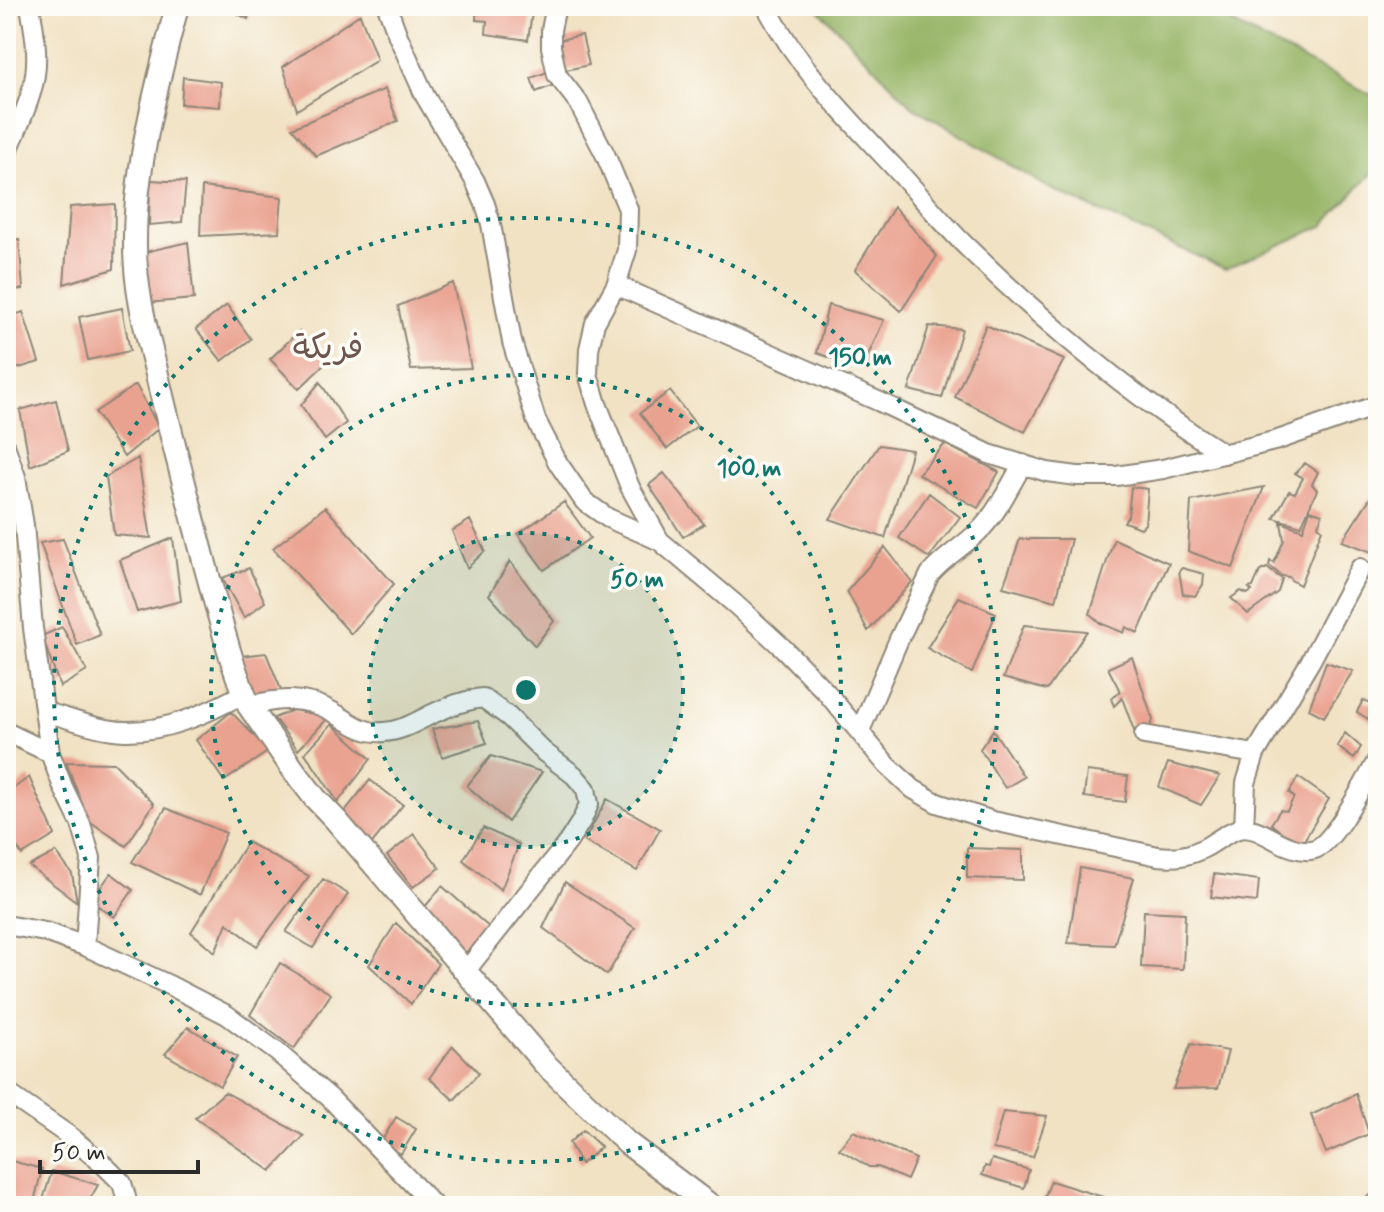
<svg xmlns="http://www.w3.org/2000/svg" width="1384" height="1212" font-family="Mynerve,'Playpen Sans Arabic',sans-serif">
<rect width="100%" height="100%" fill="#fdfcf7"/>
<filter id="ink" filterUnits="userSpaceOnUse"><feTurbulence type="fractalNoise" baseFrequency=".0125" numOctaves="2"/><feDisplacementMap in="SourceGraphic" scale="16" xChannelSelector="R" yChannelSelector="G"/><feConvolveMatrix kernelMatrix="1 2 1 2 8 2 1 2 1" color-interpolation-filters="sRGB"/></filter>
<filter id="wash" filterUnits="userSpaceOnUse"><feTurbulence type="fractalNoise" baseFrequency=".006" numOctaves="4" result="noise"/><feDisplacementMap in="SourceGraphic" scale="32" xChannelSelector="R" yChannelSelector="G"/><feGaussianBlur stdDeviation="1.8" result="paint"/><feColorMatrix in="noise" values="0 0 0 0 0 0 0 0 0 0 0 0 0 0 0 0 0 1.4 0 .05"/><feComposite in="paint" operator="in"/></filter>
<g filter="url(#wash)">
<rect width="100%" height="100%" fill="#f1e2c4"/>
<path fill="#98b567" stroke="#627049" stroke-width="2" d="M815,6H1199L1378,98V166L1323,226L1225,269L1049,188L912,106Z"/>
<g id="blocks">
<path fill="#eaa290" d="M222,6H251L248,19Z
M477,6H533L528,40L486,34L487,21L476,20Z
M360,14L377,60L297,110L283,67Z
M582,35L589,65L566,70L559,40Z
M547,72L552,86L536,92L531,78Z
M183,77L221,82L220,107L181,104Z
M385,89L398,121L316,156L292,128Z
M150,180L186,182L182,222L149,225Z
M202,187L282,197L279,232L200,236Z
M115,204L114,269L64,284L70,207Z
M894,207L937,256L901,311L855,270Z
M6,239H19L23,289L6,290Z
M188,242L194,299L146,303L145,252Z
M453,283L471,368L411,370L398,306Z
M227,305L251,339L222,361L196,329Z
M828,305L884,320L862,369L817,353Z
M122,308L130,351L88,360L79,317Z
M23,312L39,362L6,372V318Z
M986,325L1064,360L1025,432L955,397Z
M929,326L962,329L942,398L909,390Z
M299,331L328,361L299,389L270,359Z
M320,382L346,423L325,440L301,405Z
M136,385L159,428L124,457L95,412Z
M670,391L697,426L667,449L640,413Z
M56,400L68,451L30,466L20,410Z
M945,444L999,472L978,508L918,474Z
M879,445L912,450L885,538L830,519Z
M138,458L151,538L114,535L106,477Z
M1305,463L1318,472L1312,484L1317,490L1301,526L1274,518L1289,491L1295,493L1303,478L1295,473Z
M664,473L704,524L683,537L649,485Z
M1378,486V554L1342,541Z
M1131,487L1148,489L1145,524L1141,528L1124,522L1128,516Z
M1264,487L1233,568L1188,551L1191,501Z
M929,493L960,517L929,558L899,538Z
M564,502L590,538L544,570L518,534Z
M325,507L394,584L351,634L273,548Z
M1310,510L1322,514L1318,526L1322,529L1300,585L1291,580L1289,577L1282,576L1269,566L1270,561L1274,563L1284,540L1281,522L1303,530Z
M470,520L485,551L467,568L452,531Z
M173,538L181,601L137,612L120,560Z
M63,539L100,635L77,645L40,543Z
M1020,539H1071L1056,601L1003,587Z
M1114,539L1169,563L1138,633L1126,627L1124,633L1100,623L1090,614Z
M885,547L912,582L868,631L847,591Z
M510,561L554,621L535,646L489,595Z
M249,568L265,602L244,618L222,578Z
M1182,568L1204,574L1203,585L1195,596L1183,594L1179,571Z
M1267,568L1282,579L1278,592L1248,614L1231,598L1241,591L1247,594L1252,591L1249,588L1253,587L1260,571Z
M959,597L996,613L972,673L927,648Z
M6,608H8L14,644L6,645Z
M1024,625L1087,631L1047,690L1003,678Z
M62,627L87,671L60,687L42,636Z
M266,653L282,692L252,698L241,656Z
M1132,657L1153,720L1149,731L1144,726L1135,733L1122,698L1114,706L1111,699L1120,691L1108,668Z
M1326,662L1353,671L1324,717L1309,709Z
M1363,700L1378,706L1376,724L1357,712Z
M293,710L329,717L298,750L274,718Z
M231,712L269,751L224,781L196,740Z
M478,721L487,743L442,757L432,729Z
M332,724L371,759L338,802L305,753Z
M993,730L1024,777L1005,788L980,749Z
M1345,733L1361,747L1354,759L1337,746Z
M491,756L542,772L508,822L467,786Z
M66,762L114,763L154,804L126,846L88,820Z
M1168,763L1220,776L1201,805L1159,787Z
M1087,771L1128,776L1125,802L1084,797Z
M29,777L55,835L22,855L6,829V794Z
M1298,777L1329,799L1300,847L1271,824L1280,810L1287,811L1294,797L1289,793Z
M370,780L403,805L369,847L341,816Z
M607,799L660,829L637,871L584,841Z
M166,808L226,833L200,895L132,862Z
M483,828L519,844L501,890L463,860Z
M414,834L440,868L413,887L387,856Z
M247,842L309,876L257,946L227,923L215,952L191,932Z
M967,848L1023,850V880L967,878Z
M56,852L72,874L77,902L29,866Z
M1080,868L1134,878L1114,945L1068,943Z
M111,873L133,890L114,917L91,901Z
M1214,874L1259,880L1257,902L1211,897Z
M323,879L348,894L313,948L286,932Z
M565,882L635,928L607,975L543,928Z
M442,886L491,929L462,956L424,908Z
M1144,911L1185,913L1183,969L1141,967Z
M396,923L438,964L411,1004L369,965Z
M280,963L331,994L294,1049L250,1015Z
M188,1027L237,1057L220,1086L165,1054Z
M1191,1044L1228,1051L1218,1088L1173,1089Z
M453,1046L479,1073L454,1100L429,1078Z
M225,1092L304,1136L271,1171L195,1118Z
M1356,1094L1369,1134L1326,1153L1311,1115Z
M1003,1112L1047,1116L1033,1157L993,1149Z
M396,1117L416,1129L401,1154L381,1142Z
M583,1130L601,1147L581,1164L569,1143Z
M853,1131L916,1159L907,1180L878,1167H869L839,1149Z
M992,1159L1029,1170L1024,1188L982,1175L985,1166L989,1167Z
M8,1160L42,1169L33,1206H17L6,1202V1164Z
M52,1171L98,1185L86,1206H41Z
M1051,1181L1106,1198L1104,1206H1041Z"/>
</g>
</g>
<g filter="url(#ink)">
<use href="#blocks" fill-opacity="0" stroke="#8e8678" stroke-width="2"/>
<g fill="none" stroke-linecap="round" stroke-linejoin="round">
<defs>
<path id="minor" d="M387,6L398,36L425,96L475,181L485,204L491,224L512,342L536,420L558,463L584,501L608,518L660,541
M556,6L551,30V47L557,75L578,102L605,154L628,209L627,250L616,285L595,323L589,349L588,374L597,404L630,487L660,541L735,604L783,648L826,692L887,765L913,789L937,803L993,821L1158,856C1176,858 1190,856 1206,847C1217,841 1226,833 1238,829C1252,825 1267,836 1279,842C1289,847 1303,853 1315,849C1335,842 1366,779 1378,759
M766,6C798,68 847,117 894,167C919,194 942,223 968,248C1046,324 1131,396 1224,454
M6,156C14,135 27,110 32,89C40,62 35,34 30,6
M616,285L880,402L989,454L1047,472L1077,476H1116L1163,469L1278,440L1378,405
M6,448L16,477L24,525L33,628L50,753L63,787L81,824L91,858L85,946
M249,706C278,698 306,696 333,712C350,722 363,734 384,732C401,731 414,723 430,715C447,707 464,700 483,698L509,717L544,752L574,775L586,789L589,804L582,820L568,842L465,972
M46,712C71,719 98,730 125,731C167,732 207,713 243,694
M860,731L899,639L930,574C945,556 966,545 982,528C999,510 1010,485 1023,464
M6,732L50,753
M1144,735L1255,754
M1244,828L1246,783L1255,754L1310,662L1360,568
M6,925L45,932L85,946L171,986L227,1015L277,1052L330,1098L434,1206
M6,1092L71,1137L104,1165L122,1183L126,1197L127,1206"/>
<path id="tertiary" d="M177,6C158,82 134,167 135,246C135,286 145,327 155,366C163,401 172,437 181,472C193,517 204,563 217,608C226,641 235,674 249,706L295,772L315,798L336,820L544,1063L627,1143L711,1206
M1375,1206L1378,1205"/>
</defs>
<use href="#minor" stroke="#8e8678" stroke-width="22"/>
<use href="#tertiary" stroke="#8e8678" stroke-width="26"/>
<use href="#minor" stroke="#fff" stroke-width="18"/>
<use href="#tertiary" stroke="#fff" stroke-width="22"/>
</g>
</g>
<circle cx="526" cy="690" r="157" fill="#0f766e" fill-opacity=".12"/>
<g fill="none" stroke="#0f766e" stroke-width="4" stroke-dasharray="4 8">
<circle cx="526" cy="690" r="157"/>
<circle cx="526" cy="690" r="315"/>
<circle cx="526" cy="690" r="472"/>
</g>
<g text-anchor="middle" stroke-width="7" stroke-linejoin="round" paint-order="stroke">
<g font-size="34" fill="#6e554e" stroke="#fdfcf7">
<text x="328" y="358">فريكة</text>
</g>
</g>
<circle cx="526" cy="690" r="12" fill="#0f766e" stroke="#fdfcf7" stroke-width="4"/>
<g font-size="24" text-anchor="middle" font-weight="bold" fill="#0f766e" stroke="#fdfcf7" stroke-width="7" stroke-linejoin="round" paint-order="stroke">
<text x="860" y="365">150 m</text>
<text x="749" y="476">100 m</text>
<text x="637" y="587">50 m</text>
</g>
<rect width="1384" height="1212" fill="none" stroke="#fdfcf7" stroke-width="32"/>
<path d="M40 1160v12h158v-12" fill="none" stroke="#2b2b2b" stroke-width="4"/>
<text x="52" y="1160" font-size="24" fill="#2b2b2b" stroke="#fdfcf7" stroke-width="6" paint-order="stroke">50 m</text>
</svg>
